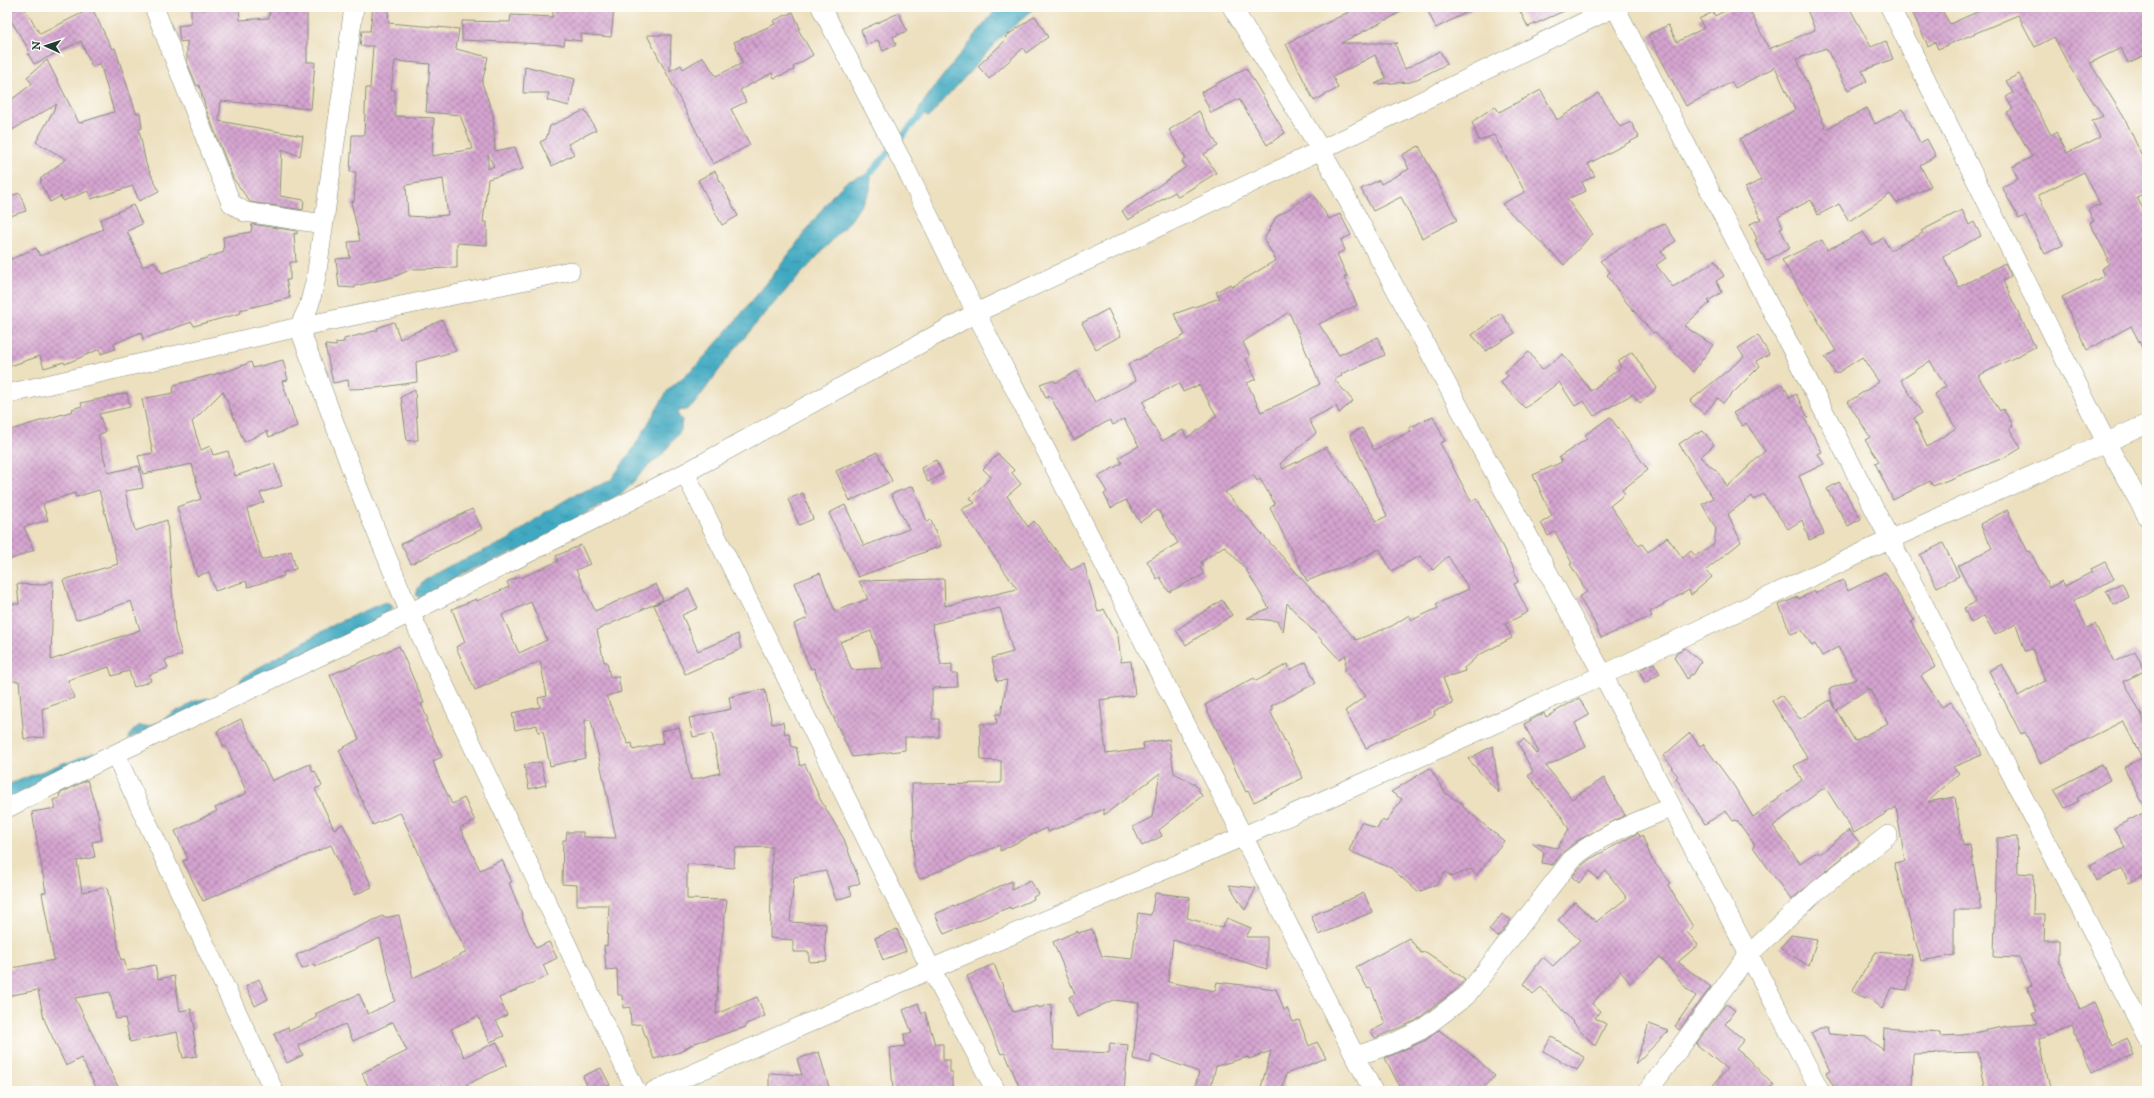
<svg xmlns="http://www.w3.org/2000/svg" width="2154" height="1098" font-family="'IM FELL DW Pica',serif">
<defs>
<pattern id="water-ripples" width="26" height="14" patternUnits="userSpaceOnUse"><rect width="26" height="14" fill="#41a9c1"/><path d="M2 4q2-2 4 0t4 0M15 11q2-2 4 0t4 0" fill="none" stroke="#368b9e"/></pattern>
<pattern id="building-cross-hatch" width="8" height="8" patternUnits="userSpaceOnUse"><rect width="8" height="8" fill="#d5a4d0"/><path d="M0 0l8 8M0 8l8-8" fill="none" stroke="#ac87aa"/></pattern>
</defs>
<rect width="100%" height="100%" fill="#fdfcf7"/>
<filter id="ink" filterUnits="userSpaceOnUse"><feTurbulence type="fractalNoise" baseFrequency=".025" numOctaves="2"/><feDisplacementMap in="SourceGraphic" scale="8" xChannelSelector="R" yChannelSelector="G"/><feConvolveMatrix kernelMatrix="1 2 1 2 8 2 1 2 1" color-interpolation-filters="sRGB"/></filter>
<filter id="wash" filterUnits="userSpaceOnUse"><feTurbulence type="fractalNoise" baseFrequency=".012" numOctaves="4" result="noise"/><feDisplacementMap in="SourceGraphic" scale="16" xChannelSelector="R" yChannelSelector="G"/><feGaussianBlur stdDeviation="0.9" result="paint"/><feColorMatrix in="noise" values="0 0 0 0 0 0 0 0 0 0 0 0 0 0 0 0 0 1.4 0 .05"/><feComposite in="paint" operator="in"/></filter>
<g filter="url(#wash)">
<rect width="100%" height="100%" fill="#ede0bf"/>
<path fill="url(#water-ripples)" stroke="#30737a" d="M998,7H1036L1000,38L929,117L918,113L920,107L935,86Z
M871,173L870,191L851,220L766,312L734,350L695,403L686,410L678,411V415L682,420L681,430L662,455L648,466L624,492L523,549L469,570L423,598L416,596L418,588L425,580L440,570L508,540L544,513L574,495L610,481L633,449L668,390L697,365L721,338L771,278L832,196L848,180Z
M385,602L393,607L384,617L239,687L241,679L251,672L337,623Z
M207,698L213,700L128,739L130,734L138,726H148L160,722L173,712L183,709L192,702Z
M66,762L75,768L7,802V785Z"/>
<g fill="none" stroke-linecap="round" stroke-linejoin="round">
<path stroke="#41a9c1" stroke-width="6" d="M866,178L927,108
M64,767L93,755"/>
</g>
<g id="blocks">
<path fill="url(#building-cross-hatch)" fill-rule="evenodd" d="M19,7H24L40,34L92,8L112,49L115,48L136,113H140L142,128L139,129L146,164L159,191L139,201L133,186L91,199L88,191L63,201L61,196L50,202L40,182L42,181L40,179L66,159L36,142L57,104L7,133V103L32,84L27,77L47,60L79,123L114,112L100,63L92,67L81,41L34,64L27,52L29,50L7,14Z
M211,7H239L240,20L269,18L270,7H307V62H315L311,109L221,101L219,121L303,136L300,156L282,149L280,196L304,200L303,210L250,202L233,178L206,109L199,85L197,86L187,62V41L180,42L178,26L191,24V9H212Z
M373,7H389L388,23L459,29L456,49L488,57L482,83L493,114L495,151L515,147L523,169L488,179L483,222H487V245L457,243V268L412,269L393,277L355,286V288L339,287L336,259L350,258L348,242L360,241L351,202L354,201L356,172H350L352,135H364L366,88H370L373,46H360L362,31H370ZM395,61L430,64L426,112L460,115L473,149L432,156L434,118L395,116V90H391ZM488,155L494,166L488,169ZM443,179L448,215L424,217L408,216L406,185Z
M553,7L614,8L611,37L581,34V41L565,39L564,45L462,40V21L510,22L511,15L553,17Z
M1358,7H1411L1341,43H1398L1395,44L1405,69L1440,51L1447,64L1411,82L1375,84L1386,78L1375,55L1333,77L1338,88L1314,101L1286,44Z
M1426,7H1477L1436,28Z
M1518,7H1573L1528,27Z
M1732,7H1748L1769,49L1815,30L1806,7H1849L1871,47L1886,41L1893,59L1862,71L1867,81L1848,90L1826,48L1797,59L1826,129L1867,108L1875,124L1903,109L1920,143L1927,139L1936,156L1920,165L1931,186L1897,203L1890,194L1849,221L1839,204L1818,215L1811,200L1778,217L1783,227L1780,228L1790,248L1766,261L1755,240L1757,239L1750,224L1761,219L1745,188L1761,180L1740,139L1795,110L1775,67L1735,88L1732,82L1686,106L1648,35L1668,25L1677,42L1704,28L1699,19L1713,12L1715,16Z
M1910,7H1940L1950,24L1988,7H2147V54L2128,63L2121,48L2090,63L2125,119L2147,167V192L2137,197L2147,217V357L2131,326L2087,350L2062,297L2104,276L2101,269L2109,264L2106,259L2108,258L2090,223L2094,221L2088,210L2100,204L2084,172L2038,195L2063,245L2045,254L2025,216L2019,219L2002,187L2018,179L2012,167L2032,157L2007,112L2013,109L2006,97L2013,93L2006,81L2019,74L2051,135L2056,132L2067,153L2100,137L2092,121L2103,116L2069,66L2054,37L2035,47L2018,15L1938,49L1935,42L1928,46Z
M793,12L800,28L798,29L813,55L793,67L794,70L774,78L772,73L740,90L746,102L731,109L750,145L713,164L647,35H671L670,71L681,65L683,69L703,57L716,76L743,63L734,42L775,24L773,21Z
M899,13L907,31L893,37L896,45L883,51L878,40L867,45L861,30Z
M1035,16L1048,37L1026,53L1023,48L989,79L978,66L1007,39L1005,37Z
M525,66L575,79L569,106L547,100L549,93H523Z
M1246,68L1285,133L1267,145L1239,99L1211,113L1201,92Z
M1541,90L1557,120L1599,93L1620,127L1631,122L1639,137L1588,164L1595,176L1582,182L1586,191L1567,199L1592,234L1564,265L1502,204L1525,192L1494,135L1479,141L1472,122L1495,106L1499,112Z
M585,110L596,130L568,144L574,154L552,166L540,142L546,139L550,126Z
M1199,111L1218,146L1204,154L1216,173L1178,197L1175,192L1128,220L1122,211L1186,167L1182,161L1186,158L1169,130Z
M1419,146L1457,220L1422,238L1401,197L1373,211L1361,189L1379,180L1381,184L1409,169L1402,155Z
M715,171L738,216L722,225L698,180Z
M20,193L26,211L7,217V197Z
M1313,194L1329,219L1340,214L1351,235L1341,240L1345,250L1337,254L1347,276L1344,277L1357,305L1319,324L1339,355L1378,337L1385,355L1341,374L1342,376L1334,379L1353,401L1339,413L1336,406L1309,420L1316,433L1280,464L1283,469L1326,447L1377,521L1387,516L1350,434L1362,428L1374,450L1411,431L1409,428L1433,416L1445,441L1440,443L1471,501L1477,498L1513,567L1518,582L1514,584L1528,612L1505,624L1512,638L1479,655L1464,668L1465,671L1443,678L1453,704L1434,711L1435,715L1366,748L1345,711L1366,696L1345,671L1346,655L1339,659L1287,603L1283,632L1277,621L1247,618L1269,608L1245,568L1224,546L1201,562L1203,566L1200,568L1204,574L1169,592L1160,577L1157,579L1147,561L1178,543L1158,510L1140,522L1126,500L1111,508L1104,494L1107,492L1098,477L1122,463L1119,457L1139,446L1124,419L1113,425L1110,420L1074,440L1050,396L1046,398L1040,384L1048,381H1055L1056,383L1077,371L1095,402L1136,381L1128,365L1185,335L1174,314L1220,298L1216,292L1230,284L1232,287L1276,260L1264,240L1276,217ZM1289,312L1320,384L1294,398L1261,412L1247,383L1256,379L1246,359L1250,357L1243,342ZM1179,383L1183,392L1199,385L1217,416L1187,438L1183,430L1162,441L1144,409L1146,408L1143,402ZM1254,475L1257,481L1260,479L1275,504L1270,508L1307,581L1347,565L1380,549L1391,571L1420,556L1433,570L1448,556L1469,589L1436,604L1438,608L1412,620L1409,615L1392,626L1356,640L1225,492Z
M133,205L142,224L127,231L143,267L154,261L162,273L224,252L223,237L251,232L252,224L297,231V234L294,233L296,262H290V280H286L290,298L240,310L241,313L194,326L192,322L143,339L141,332L114,344L115,349L101,354L100,349L65,364L64,362L44,368L40,356L7,367V261L36,248L40,256L68,245L103,229L100,220Z
M1962,210L1969,225L1974,222L1981,236L1943,256L1959,287L2005,263L2011,276L2003,281L2035,347L1978,376L2000,411L2003,409L2013,425L2009,428L2021,448L2008,456L1933,486L1930,481L1893,500L1875,463L1879,461L1865,440L1870,437L1848,402L1879,382L1862,357L1836,374L1825,357L1836,351L1782,260L1822,240L1827,250L1863,232L1872,245L1883,238L1890,250L1923,233L1921,231ZM1930,361L1946,386L1934,394L1956,428L1927,447L1914,418L1922,413L1901,380Z
M1665,224L1676,241L1661,251L1666,258L1656,265L1673,287L1715,261L1724,276L1716,281L1722,292L1708,301L1710,303L1684,326L1713,345L1693,372L1655,332L1653,333L1627,303L1607,275L1610,272L1600,261L1650,230Z
M1108,309L1121,336L1096,349L1082,323Z
M1501,313L1515,333L1486,351L1472,335Z
M442,320L456,351L416,362L417,382L376,388L349,389L348,380L333,383L325,345L336,346V343L344,342V339L378,330L377,328L394,322L400,339Z
M1758,335L1769,354L1756,361L1760,366L1723,403L1718,398L1704,414L1690,401L1744,357L1738,348Z
M1529,352L1542,370L1563,354L1591,391L1621,367L1618,362L1632,352L1657,388L1640,403L1633,394L1594,416L1584,401L1575,406L1559,382L1525,408L1500,382L1508,376L1505,372Z
M283,360L288,380L282,381L297,426L269,437L267,431L244,442L223,391L192,422L201,450L210,446L213,455L228,451L235,476L274,463L282,486L260,493L264,502L247,509L262,560L291,551L296,569L283,572L284,576L248,587L246,581L215,591L209,572L197,576L177,507L201,499L192,464L143,474L138,456L153,453L142,399L173,393L174,385L231,370L251,362L253,368Z
M1783,384L1790,398L1796,394L1808,418L1805,419L1822,452L1818,454L1824,464L1799,476L1824,534L1809,540L1802,520L1788,529L1763,494L1754,500L1752,496L1728,514L1741,542L1706,570L1712,577L1691,595L1689,590L1650,612L1652,616L1601,638L1594,622L1579,597L1587,592L1570,564L1572,563L1555,532L1548,536L1541,523L1552,516L1533,475L1562,462L1559,457L1587,439L1585,435L1610,417L1648,470L1622,490L1625,494L1610,506L1639,546L1642,544L1648,552L1667,537L1683,558L1691,551L1695,556L1714,544L1716,529L1702,504L1713,498L1679,444L1695,433L1697,434L1703,431L1714,445L1700,457L1720,474L1727,487L1765,451L1746,423L1742,426L1733,413Z
M415,390L418,440L407,441L401,397Z
M127,393L130,407L99,414L105,432L98,435L108,473L139,466L143,488L125,491L135,531L167,520L175,631L182,655L165,660L168,668L149,675L151,681L134,687L129,671L112,676L109,667L68,680L74,698L42,709L44,737L24,739L19,681H7V604H19L17,584L41,585L53,581L51,660L140,630L131,601L76,620L63,580L118,564L99,490L76,497L75,493L46,502L43,505L48,520L24,527L34,550L7,561V431L73,411L72,409L82,406L81,403Z
M877,452L892,481L850,501L836,471Z
M998,454L1014,470L1012,473L1021,484L1007,496L1028,527L1034,521L1071,570L1084,564L1098,612L1104,609L1118,636L1121,662L1131,661L1135,695L1100,700L1106,754L1144,749L1143,743L1169,739L1174,773L1195,784L1202,796L1159,830L1162,836L1142,846L1133,827L1152,817L1160,773L1104,815V809L1048,832L1046,828L1000,851V845L920,879L914,867L912,784L1001,783V761L981,760L980,724H997L996,714H1001L1007,680L997,681L992,658L1013,652L1000,608L932,624L941,665L952,664V673H957L958,687L932,688V719H939V737H905V750L852,757L825,699L814,668L811,669L804,654L794,624L808,618L794,583L820,573L835,611L868,599L859,581L944,579L945,606L1017,589L961,509L975,503L970,498L991,477L983,469ZM871,631L883,668L852,670L840,642Z
M936,460L943,474L928,482L921,468Z
M1839,482L1861,519L1848,526L1827,489Z
M913,486L927,522L931,520L941,546L858,577L829,513L845,505L864,546L909,529L891,494Z
M803,493L813,519L799,525L788,499Z
M472,509L482,529L411,564L401,544Z
M2007,510L2028,552L2030,551L2049,588L2062,581L2065,586L2092,572L2091,569L2105,562L2114,579L2073,601L2087,628L2095,624L2114,662L2135,651L2145,671L2124,681L2147,726V873L2129,883L2122,868L2097,881L2090,866L2125,848L2114,828L2147,811L2124,767L2142,758L2123,721L2040,763L2025,732L2021,734L1989,671L2002,664L2018,696L2045,681L2032,649L2025,651L2016,624L1995,635L1984,616L1971,623L1964,608L1976,602L1958,566L1992,548L1980,524Z
M1943,543L1959,576L1937,587L1920,555Z
M581,545L590,564L576,570L595,611L656,584L663,600L597,630L604,662H607L610,677L618,676L621,692L606,696L628,744L632,743L633,750L663,743L661,731L679,727L691,780L720,773L712,733L693,737L689,718L731,709L729,697L765,689L772,724L783,722L785,734L789,733L792,747H796L800,766L805,764L820,799L844,839L860,883L849,887L852,895L836,900L826,871L794,877L790,922L826,924L825,946L827,961L809,962V952H793V940L770,938L772,847L735,848L734,868L687,864V899L727,900L719,962L716,1014L757,997L765,1016L746,1024V1027L695,1043L680,1052L654,1059L641,1024L631,1025L630,1007L623,1008L622,995H618L617,969L606,970L604,945L607,946L609,905H577V885L562,884L563,840H566L567,832H583V837L616,838L591,720H585V758L550,766L543,731L538,732L537,725L515,730L512,713L540,707L538,698L547,696L540,661L475,690L456,647L465,642L452,609L476,599L477,601L509,587L507,582L520,576L521,578L558,561L556,556ZM531,602L547,640L519,653L502,615Z
M1885,572L1914,620L1911,622L1935,667L1921,676L1942,707L1951,702L1977,742L1982,755L1953,767L1959,773L1928,802L1955,797L1963,846L1970,845L1981,910H1954V955L1921,961L1894,863L1905,861L1896,807L1854,833L1825,787L1773,826L1800,863L1818,851L1820,854L1849,830L1860,843L1791,900L1753,847L1755,845L1738,822L1735,820L1733,821L1726,811L1705,824L1676,778L1678,776L1671,768L1673,767L1663,756L1690,733L1700,746L1703,744L1734,786L1753,817L1802,780L1794,766L1808,758L1772,701L1781,695L1800,719L1830,700L1835,709L1829,689L1856,679L1838,647L1822,656L1815,644L1812,646L1802,630L1791,634L1779,605L1798,597L1799,599L1814,591L1815,593L1843,580L1848,591ZM1869,688L1888,723L1855,741L1836,710Z
M2122,583L2129,597L2114,605L2106,591Z
M689,589L698,608L682,615L698,651L738,634L741,649L685,674L654,605Z
M1222,600L1232,615L1186,645L1176,630Z
M399,646L424,703L421,704L428,720L426,721L442,757L433,761L437,773L452,804L464,798L475,821L460,828L480,870L502,860L512,882L509,883L523,916L522,917L536,948L549,942L557,958L543,965L548,976L499,998L507,1015L496,1021L504,1036L490,1042L478,1016L451,1029L464,1057L497,1042L507,1065L466,1085L469,1091H446L443,1085L429,1091H370L362,1073L407,1051L393,1022L353,1041L345,1024L298,1045L303,1055L287,1063L274,1034L288,1027L289,1031L317,1018L315,1014L359,994L368,1014L395,1001L380,938L315,967L314,964L302,969L296,955L383,916L384,918L399,915L413,978L467,952L440,900L401,814L399,813L373,825L339,750L359,739L330,675Z
M1685,648L1701,662L1693,675L1691,674L1687,679L1674,657L1677,652Z
M1306,662L1316,683L1271,706L1273,710L1270,711L1303,778L1254,802L1248,791L1246,792L1205,705L1254,678L1256,681L1288,664L1290,670Z
M1654,663L1660,674L1645,683L1639,670Z
M1579,698L1589,715L1575,723L1586,747L1546,766L1572,799L1604,778L1625,815L1577,841L1563,852L1553,865L1542,863L1544,852L1532,843L1557,848L1569,829L1562,817L1528,776L1533,772L1518,743L1524,739L1536,754L1539,753L1524,724L1544,713L1546,717Z
M241,719L272,781L310,764L313,772L315,771L322,786L315,789L334,829L343,824L372,887L354,895L331,845L203,901L183,861L188,859L175,831L217,811L215,808L247,793L226,746L224,747L217,731Z
M1493,746L1499,793L1468,759Z
M541,762L546,785L529,789L524,765Z
M2102,764L2110,780L2077,798L2079,801L2065,808L2054,789Z
M1430,768L1445,793L1463,804L1462,806L1504,841L1476,876L1471,869L1452,877L1446,872L1437,884L1418,892L1391,868L1349,851L1361,822L1377,829L1382,820L1386,822L1402,799L1391,792Z
M87,780L99,817H98L102,840L92,842L95,857L77,861L82,892L107,887L121,960L124,959L127,971L155,965L158,979L174,976L180,1011L191,1009L195,1029L193,1030L197,1056L183,1058L177,1032L130,1042L125,1018L116,1019L110,992L75,998L120,1091H98L81,1058L66,1066L44,1019L38,990L7,996V969L54,960L42,893L46,892L32,812L56,808L53,800L60,798L59,794Z
M1638,833L1640,837L1642,835L1652,860L1671,883L1668,885L1693,927L1687,932L1698,945L1678,962L1711,987L1679,1030L1675,1026L1696,996L1687,989L1660,957L1630,983L1620,971L1592,1004L1600,1011L1595,1018L1606,1024L1595,1046L1541,987L1533,994L1523,984L1543,957L1553,966L1580,940L1558,920L1575,902L1596,922L1627,898L1606,871L1597,879L1590,871L1579,883L1572,877L1580,867L1590,859Z
M2017,837L2018,873L2034,874L2033,914H2045L2044,940H2059V962L2080,1009L2094,1003L2113,1046L2126,1038L2133,1055L2091,1072L2072,1027L2039,1039L2051,1091H1986L1978,1052L1913,1054L1912,1091H1836L1826,1073L1830,1071L1811,1033L1820,1028H1827L1829,1034L1867,1037L1883,1050L1884,1028L1940,1032V1036L1963,1035L2008,1026L2037,1024L2032,1014L2037,1012L2027,987L2032,985L2019,958L1994,957L1997,838Z
M1030,880L1039,894L1033,897L1034,899L1011,909L1010,907L944,934L935,914L1012,881V890Z
M1229,885L1256,888L1245,910Z
M1155,893L1190,897L1187,918L1222,928L1227,918L1251,928L1246,937H1267V969L1173,940L1168,982L1215,991L1217,982L1276,989L1284,1010L1287,1008L1293,1022L1299,1020L1309,1046L1317,1042L1326,1058L1286,1074L1282,1091H1260L1271,1051L1249,1059L1248,1057L1216,1066L1210,1091L1195,1087L1199,1072L1152,1055L1150,1063L1133,1059L1139,1003L1113,1000L1077,1017L1069,997L1075,994L1053,942L1077,931L1078,933L1092,929L1102,956L1132,959L1138,913L1151,915Z
M1364,893L1372,912L1319,935L1311,916Z
M1502,914L1511,920L1498,937L1489,930Z
M897,929L906,951L883,960L875,938Z
M1791,935L1817,939L1809,966L1780,948Z
M1409,938L1421,953L1426,952L1465,979L1458,988L1415,1021L1375,1038L1371,1031L1385,1024L1371,988L1368,989L1356,967Z
M1876,952L1912,955L1907,990L1891,988L1882,1009L1867,997L1865,999L1852,991Z
M994,964L1013,1012L1038,1006L1039,1008L1051,1004L1053,1050L1109,1053L1110,1043L1128,1045L1124,1091H1021L1005,1053L1001,1054L967,976Z
M259,979L268,999L255,1006L246,986Z
M918,1003L922,1014L925,1012L935,1044H943V1060H950V1073H953V1091H893L890,1048L905,1046L904,1034L912,1033L903,1010Z
M1726,1004L1735,1010L1725,1024L1744,1040L1736,1049L1746,1057L1774,1086L1761,1091H1708L1727,1069L1696,1044Z
M1649,1024L1669,1031L1635,1064Z
M1439,1030L1477,1059L1495,1076L1481,1091H1402L1385,1058L1426,1040Z
M1552,1037L1585,1058L1577,1070L1543,1051Z
M819,1052L830,1091H769V1073L802,1075L797,1059Z
M601,1068L610,1085L597,1091H589L583,1076Z"/>
</g>
</g>
<g filter="url(#ink)">
<use href="#blocks" fill-opacity="0" stroke="#868e7a" stroke-width="1"/>
<g fill="none" stroke-linecap="round" stroke-linejoin="round">
<defs>
<path id="minor" d="M154,7L231,203L245,212L323,224
M354,7L316,278L309,306L299,327L358,487L410,613L636,1091
M821,7L905,167L976,313L1373,1091
M1232,7L1321,150L1603,675L1820,1091
M1615,7L2147,1037
M1890,7L2106,442L2147,516
M7,394L299,327L570,271
M685,473L931,969L996,1091
M115,754L274,1091
M7,808L115,754L410,613L685,473L976,313L1321,150L1615,7
M1356,1056L1389,1045L1421,1030L1466,996L1572,859C1601,834 1638,822 1672,807
M654,1091L931,969L1244,836L1603,675L1891,539L2147,424
M1648,1091L1748,955L1817,891L1888,835"/>
</defs>
<use href="#minor" stroke="#868e7a" stroke-width="20"/>
<use href="#minor" stroke="#fff" stroke-width="19"/>
</g>
</g>
<rect width="2154" height="1098" fill="none" stroke="#fdfcf7" stroke-width="24"/>
<g transform="translate(46 46) rotate(273)" stroke="#fdfcf7" stroke-width="3" paint-order="stroke">
<path d="M0-3L7 15L0 10L-7 15Z" fill="#1f3d34"/>
<text y="-6" font-size="11" font-weight="bold" text-anchor="middle" fill="#1f3d34">N</text>
</g>
</svg>
